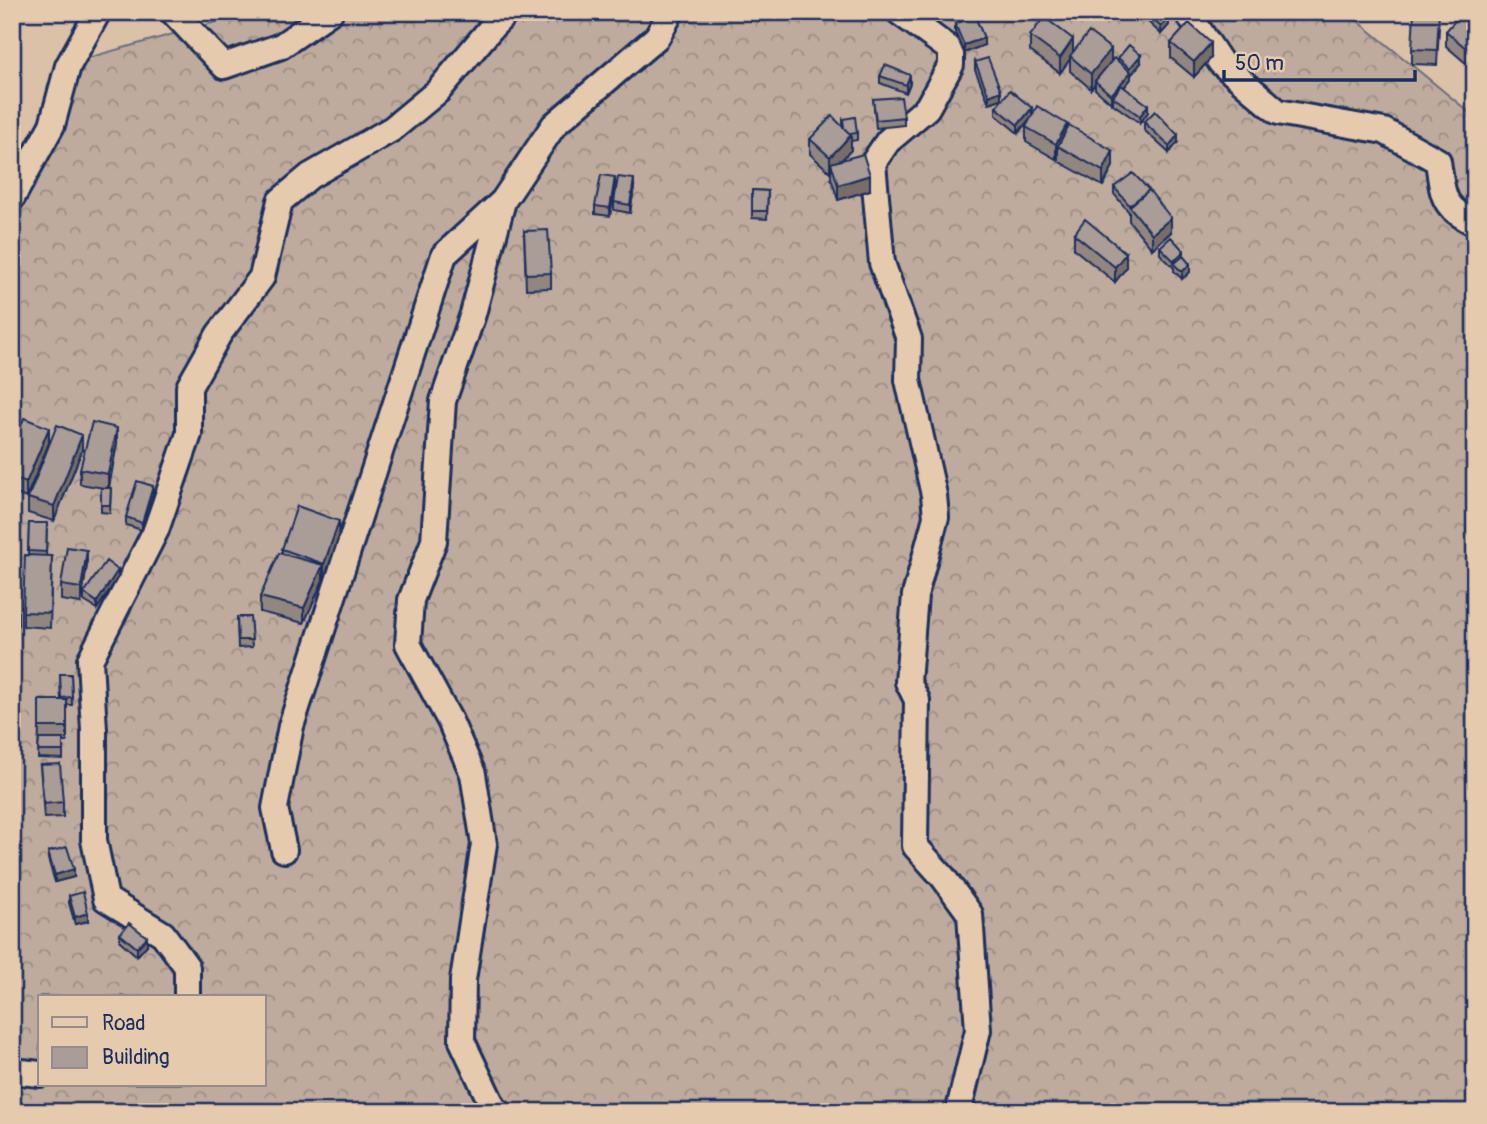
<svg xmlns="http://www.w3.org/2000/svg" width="1487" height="1124" font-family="Pangolin,sans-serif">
<defs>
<pattern id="forest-crowns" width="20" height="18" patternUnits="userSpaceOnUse" patternTransform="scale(1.75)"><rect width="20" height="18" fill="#beab9d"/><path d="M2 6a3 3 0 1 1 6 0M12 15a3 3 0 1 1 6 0" fill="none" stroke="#9a8c83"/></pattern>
</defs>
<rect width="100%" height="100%" fill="#dac1a8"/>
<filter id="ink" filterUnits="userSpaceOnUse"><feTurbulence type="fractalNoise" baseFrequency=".0143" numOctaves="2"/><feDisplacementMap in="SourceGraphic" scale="14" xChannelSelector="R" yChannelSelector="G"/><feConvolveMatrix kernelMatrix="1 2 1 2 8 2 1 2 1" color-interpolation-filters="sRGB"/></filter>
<g filter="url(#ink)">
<path fill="url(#forest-crowns)" stroke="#6c6d7e" stroke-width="2" fill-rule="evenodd" d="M252,12H1347L1475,117V1112H12V198L87,58ZM40,996H264V1084H40Z"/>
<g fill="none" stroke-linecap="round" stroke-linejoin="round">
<defs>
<path id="street" d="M173,12L224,66L281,46L330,12
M899,12L951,50V65L927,108L888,141L873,163L882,263L909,339L908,380L934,495L936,517L915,595L908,682L917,700L915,846L943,877L970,914L978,1030L960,1105L963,1112
M1187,12L1221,63L1278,112L1384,131L1438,161C1443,195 1441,207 1475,223
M12,198L52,125L68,66L98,12
M284,850L275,808L291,726L444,255L503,201L554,125L657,37L671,12
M187,996V967L163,934L106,899L94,840V730L90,660L156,530L189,434V387L219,334L262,277L280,201L310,176L392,129L438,91L492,27L507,12
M12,1071L40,1074
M499,1112L495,1111L462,1041L463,980L484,844L473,774L450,721L408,644L411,600L434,541L443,401L473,314L503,201"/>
</defs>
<use href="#street" stroke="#1b2f5e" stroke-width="30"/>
<use href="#street" stroke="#e6caad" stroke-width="24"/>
</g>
<path fill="#928681" stroke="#1b2f5e" stroke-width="2" d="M1138,12H1164L1169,25L1161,34L1146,20V15L1142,18Z
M1465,12H1475V20L1474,21Z
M955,24L984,45L964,53L955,32Z
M1439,28L1437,65L1412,64V49Z
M1475,30V71L1446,46V31Z
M1030,36L1073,52L1111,62L1118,61V58L1141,63L1131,75V79L1124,88L1148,112L1140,123L1113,104V101L1111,103L1095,89V84L1091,89L1070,71V59L1060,73L1030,51Z
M1171,43L1211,58L1194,77L1171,58Z
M975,62L1001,99L989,103L975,70Z
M880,76L910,83L906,93L880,83Z
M873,99L904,117V125L876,128Z
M996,107L1032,115L1067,128L1113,166L1103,186L1058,161V155L1056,159L1026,142V127L1032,116L1018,133L996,115Z
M843,119L857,133V140L851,141V150L841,160L870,190L838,200L831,178V171L830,172L810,154V139L843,127Z
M1144,122L1178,142L1169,153L1144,130Z
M615,185L610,216L595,214V206Z
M634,187L630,213L614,210V202Z
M1114,187L1171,232L1152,249L1129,221V212L1114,194Z
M752,190L768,191L767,219L752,218Z
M524,231L551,273V288L526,289Z
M1074,234L1126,268L1115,282L1074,249Z
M1160,247L1184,258L1190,272L1182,279L1174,271V268L1160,254Z
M49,443L82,450L54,521L28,513V498L49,444L26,498L12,492V447Z
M117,443L109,488H111L110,513L101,512V488H104L80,484V469Z
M153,494L142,530L126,525V517Z
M29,523H47L46,556H52L50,628L23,626V612L28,555Z
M339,536L324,579L323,578L304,623L260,612V597L282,554V549Z
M87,565L81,603L61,600V585Z
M118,577L97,609L84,601V593Z
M12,583H18V626L12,625Z
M237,617H250L252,647L238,648Z
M60,674H71L72,705H67V742H63V759L38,758L39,727L61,700Z
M40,765L63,802V817L44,818Z
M48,852L74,877L55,882L48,859Z
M69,896L88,921L75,924L69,903Z
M120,934L147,945L137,956L120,941Z"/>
<path fill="#776d69" stroke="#1b2f5e" stroke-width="2" d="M1142,12H1149L1146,13V15L1142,18Z
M1169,18V25L1161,34V27Z
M984,38V45L964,53V45Z
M1073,39V54L1070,56V59L1060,73V58Z
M1211,43V58L1194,77V62Z
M1111,49V64L1095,81V84L1091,89V74Z
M1141,55V63L1131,75V79L1115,98L1113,97V101L1111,103V95L1130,72V68Z
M910,75V83L906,93V85Z
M1001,91V99L989,103V96Z
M1148,105V112L1140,123V116Z
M1032,108V116L1018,133V125Z
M1067,124V138L1058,146V155L1056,159V144Z
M851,135V150L833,169L831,163V171L830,172V157Z
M1178,135V142L1169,153V146Z
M1113,151V166L1103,186V171Z
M870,175V190L838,200V185Z
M615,177V185L610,216V208Z
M634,179V187L630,213V205Z
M1171,218V232L1152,249V234Z
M1184,251V259L1174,264V261Z
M1126,253V268L1115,282V267Z
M1190,264V272L1182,279V272Z
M14,424V439L12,444V429Z
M49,428V443L26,498V483Z
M117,428V443L108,488V474Z
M82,435V450L54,521V506Z
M153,486V494L142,530V523Z
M339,521V536L324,579V564Z
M87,550V565L81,603V588Z
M323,565V580L304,623V608Z
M118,570V577L97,609V602Z
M74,869V877L55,882V875Z
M88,913V921L75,924V917Z
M147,937V945L137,956V948Z"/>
<path fill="#aa9c96" stroke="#1b2f5e" stroke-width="2" d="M1164,12L1169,18L1161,27L1146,13Z
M1414,12L1439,13L1437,50L1412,49Z
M975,16L984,38L964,45L955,24Z
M1459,16L1475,30V56L1446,31Z
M1044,17L1073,39L1060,58L1030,36Z
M1189,23L1211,43L1194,62L1171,43Z
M1089,32L1111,49L1091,74L1070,56Z
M1129,45L1141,55L1130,68L1118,58Z
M988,58L1001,91L989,96L975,62Z
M1114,58L1131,72L1111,95L1095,81Z
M885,65L910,75L906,85L880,76Z
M1121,85L1148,105L1140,116L1113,97Z
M1010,90L1032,108L1018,125L996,107Z
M901,97L904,117L876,120L873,99Z
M1037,106L1067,124L1056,144L1026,127Z
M1155,111L1178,135L1169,146L1144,122Z
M832,116L851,135L830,157L810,139Z
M855,117L857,133L850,134L844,128L843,119Z
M1069,125L1113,151L1103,171L1058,146Z
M863,154L870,175L838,185L831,163Z
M1133,173L1150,191L1149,190L1130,206L1114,187Z
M601,175L615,177L610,208L595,206Z
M618,177L634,179L630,205L614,202Z
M752,190L768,191L767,211H752Z
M1149,190L1171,218L1152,234L1129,206Z
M1085,219L1126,253L1115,267L1074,234Z
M548,230L551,273L526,274L524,231Z
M1171,237L1184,251L1174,261L1160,247Z
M1183,256L1190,264L1182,272L1174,264Z
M24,418L49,428L26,483L12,477V447Z
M92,422L117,428L108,474L80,469Z
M57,425L82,435L54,506L28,498Z
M137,481L153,486L142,523L126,517Z
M101,488H111L110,505H101Z
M297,506L339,521L324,564L282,549Z
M29,523H47L46,552L28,551Z
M67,547L87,550L81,588L61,585Z
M279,553L323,565L304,608L260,597Z
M25,555L52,556L50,613L23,612Z
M106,561L118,570L97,602L84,593Z
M12,583H18V618H12Z
M237,617H250L252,640H238Z
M60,674H71L72,697L61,698Z
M39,700H67V727H39Z
M39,739H63V751H38Z
M60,764L63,802L44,804L40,765Z
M67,847L74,869L55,875L48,852Z
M83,892L88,913L75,917L69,896Z
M129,923L147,937L137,948L120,934Z"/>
</g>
<rect width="1487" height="1124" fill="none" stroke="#e6caad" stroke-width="42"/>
<rect x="21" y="21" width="1445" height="1082" fill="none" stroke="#1b2f5e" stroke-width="2.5" filter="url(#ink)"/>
<rect x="38" y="995" width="228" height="91" fill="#e6caad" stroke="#958c8d" stroke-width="2"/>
<rect x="52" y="1017" width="35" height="10" fill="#e6caad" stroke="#958c8d" stroke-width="2"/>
<text x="102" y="1030" font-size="21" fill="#1b2f5e">Road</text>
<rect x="52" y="1047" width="35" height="21" fill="#aa9c96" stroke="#958c8d" stroke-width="2"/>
<text x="102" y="1064" font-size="21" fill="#1b2f5e">Building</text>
<path d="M1224 70v10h191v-10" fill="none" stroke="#1b2f5e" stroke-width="3.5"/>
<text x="1235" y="70" font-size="21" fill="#1b2f5e" stroke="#e6caad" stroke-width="5" paint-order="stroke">50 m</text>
</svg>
